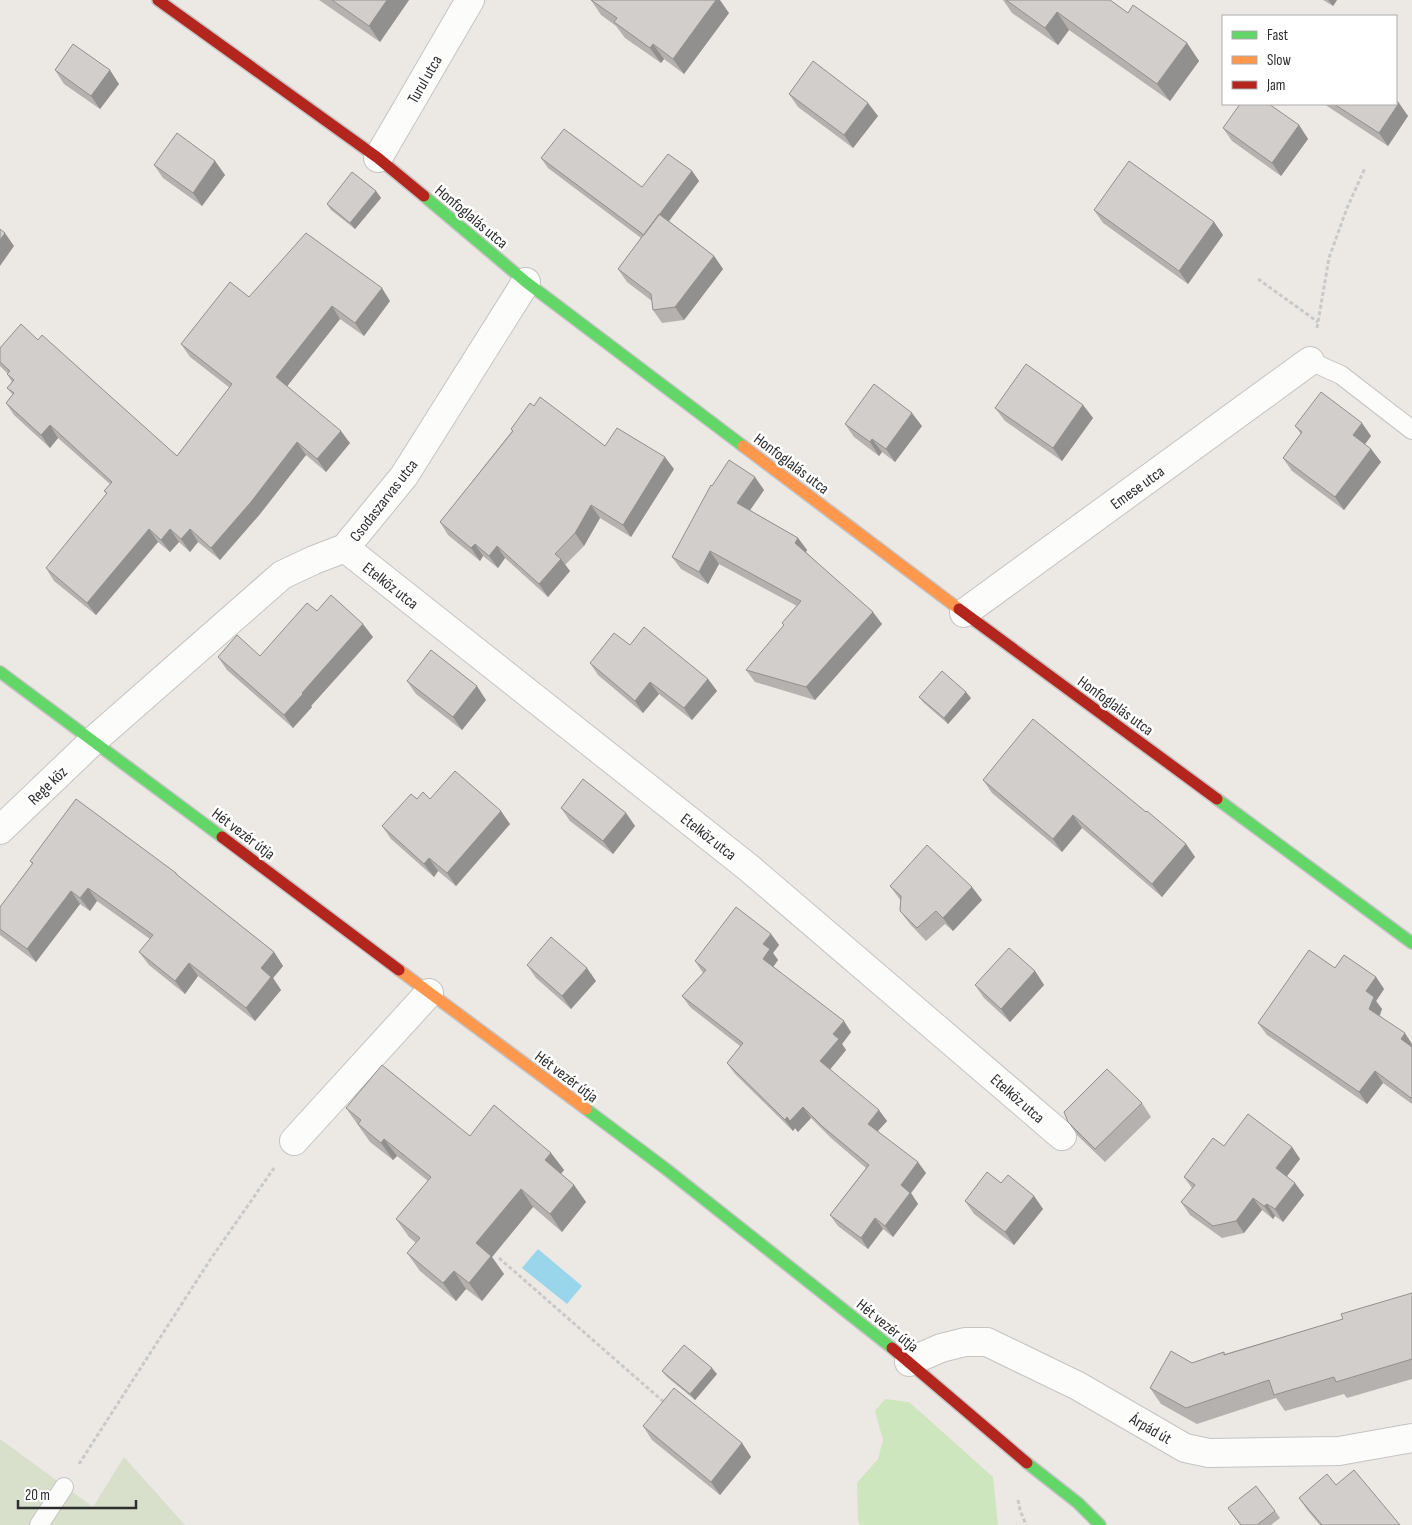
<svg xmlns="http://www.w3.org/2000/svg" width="1412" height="1525" font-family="'Sofia Sans Condensed',sans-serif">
<rect width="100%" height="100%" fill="#ece8e4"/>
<path fill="#cee6be" d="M885,1399L909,1402L993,1477L998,1525H860L858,1520L857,1483L878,1459L883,1440L875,1411Z"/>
<path fill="#d8e0cc" d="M0,1439L93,1507L124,1457L185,1525H0Z"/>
<path fill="#99d6ec" d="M538,1249L582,1286L567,1304L522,1268Z"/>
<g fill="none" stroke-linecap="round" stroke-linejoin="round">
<defs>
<path id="lane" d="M1310,361L1341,375L1412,430
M39,1525L64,1487"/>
<path id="street" d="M378,158L470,0
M345,548L749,868L1062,1136
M964,613L1310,361
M0,830L94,740L282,575L314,560L345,548L404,476L526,282
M294,1141L429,993
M909,1362L941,1348L965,1342H987L1078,1386L1185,1448L1209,1453L1339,1451L1412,1438"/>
<path id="fast" d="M424,196L526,282L743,446
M0,672L222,837
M1217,799L1412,943
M586,1109L666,1169L892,1348
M1027,1463L1078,1503L1100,1525"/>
<path id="slow" d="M743,446L959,609
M399,970L586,1109"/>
<path id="jam" d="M158,0L378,158L424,196
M959,609L1217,799
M222,837L399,970
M892,1348L1027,1463"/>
</defs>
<use href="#lane" stroke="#c5c4c5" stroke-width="20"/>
<use href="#street" stroke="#c5c4c5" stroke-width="30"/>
<use href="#fast" stroke="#c5c4c5" stroke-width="14"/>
<use href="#slow" stroke="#c5c4c5" stroke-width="14"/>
<use href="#jam" stroke="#c5c4c5" stroke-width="14"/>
<path stroke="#c9c9c8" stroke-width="3" stroke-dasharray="4 2.5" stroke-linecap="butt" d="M1258,279L1318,322
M1317,328L1329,258L1347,208L1365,168
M499,1258L665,1403
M79,1464L210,1260L274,1168
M1018,1500L1020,1510L1026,1525"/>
<use href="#lane" stroke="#fcfcfb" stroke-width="18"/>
<use href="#street" stroke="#fcfcfb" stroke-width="28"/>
<use href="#fast" stroke="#63d668" stroke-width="11"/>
<use href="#slow" stroke="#ff974d" stroke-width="11"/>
<use href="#jam" stroke="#b3261e" stroke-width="11"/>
</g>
<path fill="#b4b1af" d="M319,0H409L380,42Z
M591,0L729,13L684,74L664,59L661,63L625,38L616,26L601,15Z
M1003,0H1110L1128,13L1187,43L1199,61L1170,101L1069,30L1058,45L1012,13Z
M1323,0H1337L1333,6Z
M55,70L119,84L100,109L64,84Z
M789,94L878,116L853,148L798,107Z
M1324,104H1396L1408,116L1388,146Z
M1299,125L1308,139L1281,176L1232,141L1223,128Z
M541,158L642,187L692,171L699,181L669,221L714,256L723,269L684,320L662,323L653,310L652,301L627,282L618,269L641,238L548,168Z
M215,161L225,175L202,206L163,178L154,165Z
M376,191L381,198L355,229L331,210L327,204Z
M1094,210L1214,222L1223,235L1188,284L1103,223Z
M249,297L390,301L364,336L340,319L287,386L350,443L326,472L306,455L260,514L220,560L198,542L190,552L179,542L170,552L158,542L96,615L54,581L46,568L107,494L104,491L110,484L58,438L50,448L14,415L6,403L13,395L7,388L12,382L7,374H8L0,366V348L38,340L177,456L230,388L190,357L181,344Z
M1083,405L1093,418L1062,461L1005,421L995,408Z
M534,406L605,446L674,469L631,537L600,518L584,546L565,565L570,571L548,597L505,558L498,568L483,556L480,561L448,535L440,522L512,431L511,429Z
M845,424L922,426L895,462L882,452L879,456L854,437Z
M1295,426L1371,436L1365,444L1371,449L1381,462L1344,510L1292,471L1283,458L1301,434Z
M712,486L764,490L750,510L798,538L807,550L806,552L882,624L815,700L755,682L746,670L784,626L782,623L797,606L719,564L708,584L681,569L672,557Z
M317,611L373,637L311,706L312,707L293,728L227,670L218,657L260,656Z
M630,645L708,679L717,691L692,720L659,694L643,713L598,675L590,663Z
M407,681L486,700L462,730L416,694Z
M919,697L971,698L948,724L924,703Z
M983,780L1146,812L1186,844L1195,857L1162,897L1082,828L1062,852L992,793Z
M417,799H430L510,824L456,886L438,871L434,877L391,839L382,826Z
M561,808L626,813L635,826L613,854L570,821Z
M30,861L176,873L179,877L274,952L283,966L273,978L281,990L255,1021L198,976L185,994L149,965L139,952L150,939L97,901L90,911L80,904L36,962L0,935V907L32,864Z
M890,886L982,900L953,931L945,924L926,941L910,924L900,911L901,901Z
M771,934L779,945L773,953L778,960L773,966L851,1032L842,1044L846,1050L830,1069L887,1121L878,1131L926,1173L911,1193L918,1204L893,1237L883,1229L868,1249L838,1226L830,1215L866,1168L831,1138L811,1118L798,1132L795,1128L793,1131L735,1074L727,1063L740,1046L690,1007L682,996L703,973L695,961Z
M527,965L596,981L571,1009L536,978Z
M1335,968L1376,977L1384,989L1376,1001L1382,1009L1380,1016L1412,1044V1104L1383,1083L1367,1104L1267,1035L1258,1023Z
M1035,971L1044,985L1010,1022L984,998L975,985Z
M1142,1103L1151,1117L1105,1162L1077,1135L1068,1122Z
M346,1108L470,1136L551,1153L564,1170L561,1174L574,1185L586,1202L562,1232L533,1207L492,1257L504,1274L482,1301L466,1289L456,1301L420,1271L407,1253L416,1243L409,1237L396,1219L428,1181L397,1156L393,1160L370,1142Z
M1224,1146L1292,1147L1300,1159L1287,1176L1304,1195L1283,1222L1275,1216L1273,1219L1262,1210L1244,1233L1222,1238L1190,1215L1181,1202L1192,1188L1184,1177Z
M1001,1183L1034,1196L1043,1209L1014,1245L974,1214L965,1201Z
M1412,1293V1379L1347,1398L1344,1394L1285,1411L1276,1398L1197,1424L1161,1404L1150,1388L1192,1363L1224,1352L1225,1354L1343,1319Z
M662,1371L717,1374L695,1400L667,1377Z
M643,1426L742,1443L751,1457L720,1495L652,1440Z
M1336,1485L1400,1525H1320L1308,1511L1299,1498Z
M1228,1508L1275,1511L1280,1518L1271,1525H1240Z"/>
<path fill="#92908e" d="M387,0H409L380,42L369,26Z
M716,0H720L729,13L684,74L673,59Z
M1328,0H1337L1333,6Z
M1057,12L1069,30L1058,45L1045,28Z
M1187,43L1199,61L1170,101L1157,84Z
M653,44L664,59L661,63L650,48Z
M110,70L119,84L100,109L91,96Z
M868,103L878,116L853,148L844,135Z
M1399,103L1408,116L1388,146L1379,133Z
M1299,125L1308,139L1281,176L1272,163Z
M215,161L225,175L202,206L193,193Z
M692,171L699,181L651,245L644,235Z
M376,191L381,198L355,229L350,223Z
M1214,222L1223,235L1188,284L1179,271Z
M5,233L14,246L0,266V240Z
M714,256L723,269L684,320L675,307Z
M382,288L390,301L364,336L355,323Z
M332,306L340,319L285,389L276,377Z
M1083,405L1093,418L1062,461L1053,448Z
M912,413L922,426L895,462L886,449Z
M1362,423L1371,436L1362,448L1353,435Z
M50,425L58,438L50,448L41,435Z
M341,431L350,443L326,472L317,459Z
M872,439L882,452L879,456L870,442Z
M297,442L306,455L260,514L220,560L211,548Z
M1371,449L1381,462L1344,510L1335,497Z
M665,457L674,469L631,537L623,525Z
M755,477L764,490L746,516L737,503Z
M591,505L600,518L584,546L575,533Z
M149,529L158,542L96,615L87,603Z
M170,529L179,542L170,552L161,540Z
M190,529L198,542L190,552L181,539Z
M798,538L807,550L804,555L795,543Z
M475,544L483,556L480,561L471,548Z
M497,546L505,558L498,568L489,556Z
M710,551L719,564L708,584L699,572Z
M561,559L570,571L548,597L539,584Z
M873,612L882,624L815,700L806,687Z
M363,624L373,637L311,706L312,707L293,728L284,715L302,693Z
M708,679L717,691L692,720L684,708Z
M650,682L659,694L643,713L635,701Z
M477,686L486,700L462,730L453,717Z
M966,692L971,698L948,724L944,718Z
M501,811L510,824L456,886L447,873Z
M626,813L635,826L613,854L603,841Z
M1073,815L1082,828L1062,852L1053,839Z
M1186,844L1195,857L1162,897L1152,884Z
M429,858L438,871L434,877L424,864Z
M972,887L982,900L953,931L943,918Z
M88,888L97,901L90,911L80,898Z
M71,891L80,904L36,962L27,949Z
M771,934L779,945L773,953L778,960L771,970L763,959V944Z
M274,952L283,966L273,978L281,990L255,1021L246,1008L261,968Z
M189,963L198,976L185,994L175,981Z
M587,968L596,981L571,1009L562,996Z
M1035,971L1044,985L1010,1022L1001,1009Z
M1376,977L1384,989L1376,1001L1382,1009L1377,1021L1369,1009L1366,991Z
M844,1021L851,1032L842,1044L846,1050L828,1072L820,1061L833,1034Z
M1405,1033L1412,1044V1047L1401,1039Z
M1375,1071L1383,1083L1367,1104L1359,1092Z
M803,1107L811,1118L798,1132L790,1121Z
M879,1110L887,1121L875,1134L868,1124Z
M787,1117L795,1128L793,1131L785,1120Z
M384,1139L397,1156L393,1160L381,1143Z
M1292,1147L1300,1159L1284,1180L1276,1168Z
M551,1153L564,1170L557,1178L545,1160Z
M918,1162L926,1173L911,1193L918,1204L893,1237L885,1226L901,1185Z
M1295,1183L1304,1195L1283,1222L1275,1209Z
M574,1185L586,1202L562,1232L550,1214Z
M521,1189L533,1207L492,1257L504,1274L482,1301L469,1283L476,1243Z
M1034,1196L1043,1209L1014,1245L1005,1232Z
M1253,1198L1262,1210L1244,1233L1236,1221Z
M1267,1204L1275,1216L1273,1219L1264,1206Z
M875,1218L883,1229L868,1249L861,1238Z
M454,1271L466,1289L456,1301L443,1283Z
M712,1368L717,1374L695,1400L690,1394Z
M742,1443L751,1457L720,1495L711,1482Z"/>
<path fill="#d1cecb" stroke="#92908e" d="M332,0H387L369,26Z
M591,0H716L673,59L653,44L650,48L614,22L617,18Z
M1006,0H1110L1128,13L1133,5L1187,43L1157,84L1057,12L1045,28Z
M73,44L110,70L91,96L55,70Z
M813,61L868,103L844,135L789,94Z
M1396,101L1399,103L1379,133L1334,104H1396Z
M1240,104H1269L1299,125L1272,163L1223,128Z
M564,129L642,187L668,154L692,171L644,235L541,158Z
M177,133L215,161L193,193L154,165Z
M1129,161L1214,222L1179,271L1094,210Z
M352,172L376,191L350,223L327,204Z
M659,214L714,256L675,307L653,310L651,294L618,269Z
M0,229L5,233L0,240Z
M306,233L382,288L355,323L332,306L276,377L341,431L317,459L297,442L251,502L211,548L190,529L181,539L170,529L161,540L149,529L87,603L46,568L107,493L104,491L112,482L50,425L41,435L6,403L14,393L7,388L14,380L7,374L10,371L0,362V348L21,324L38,340L42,335L177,456L232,384L181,344L230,282L249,297Z
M1026,364L1083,405L1053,448L995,408Z
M874,384L912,413L886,449L872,439L870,442L845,424Z
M1321,392L1362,423L1353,435L1371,449L1335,497L1283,458L1302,432L1295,426Z
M540,397L605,446L617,428L665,457L623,525L591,505L575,533L555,554L561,559L539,584L497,546L489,556L475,544L471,548L440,522L513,431L511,429L530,403L534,406Z
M729,460L755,477L737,503L798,538L795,543L873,612L806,687L746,670L784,625L782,623L801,601L710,551L699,572L672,557L711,485L712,486Z
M331,595L363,624L302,693L303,694L284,715L218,657L237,635L260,656L307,603L317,611Z
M644,627L708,679L684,708L650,682L635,701L590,663L614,633L630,645Z
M431,650L477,686L453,717L407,681Z
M942,671L966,692L944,718L919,697Z
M1033,719L1146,812L1147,811L1186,844L1152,884L1073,815L1053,839L983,780Z
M455,771L501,811L447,873L429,858L424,864L382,826L411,794L417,799L423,792L430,799Z
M583,779L626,813L603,841L561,808Z
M76,799L176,873V874L274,952L261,968L271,977L246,1008L189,963L175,981L139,952L153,935L88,888L80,898L71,891L27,949L0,929V907L33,863L30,861Z
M927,845L972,887L943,918L936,911L917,928L900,911L901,896L890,886Z
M736,907L771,934L763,944L770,949L763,959L844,1021L833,1034L839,1039L820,1061L879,1110L868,1124L918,1162L901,1185L910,1193L885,1226L875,1218L861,1238L830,1215L869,1165L823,1127L803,1107L790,1121L787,1117L785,1120L727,1063L743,1043L682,996L706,970L695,961Z
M551,937L587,968L562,996L527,965Z
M1009,948L1035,971L1001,1009L975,985Z
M1309,950L1335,968L1344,955L1376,977L1366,991L1374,997L1369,1009L1405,1033L1401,1039L1412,1047V1097L1411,1098L1375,1071L1359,1092L1258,1023Z
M382,1065L470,1136L494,1105L551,1153L545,1160L574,1185L550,1214L521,1189L476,1243L491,1256L469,1283L454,1271L443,1283L407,1253L420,1238L396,1219L431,1177L384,1139L381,1143L358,1124L361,1120L346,1108Z
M1107,1069L1142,1103L1095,1149L1068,1122L1064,1112Z
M1248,1114L1292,1147L1276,1168L1295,1183L1275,1209L1267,1204L1264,1206L1253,1198L1236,1221L1213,1226L1181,1202L1195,1185L1184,1177L1213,1138L1224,1146Z
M987,1172L1001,1183L1008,1175L1034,1196L1005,1232L965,1201Z
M1412,1293V1359L1336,1382L1334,1377L1274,1395L1269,1380L1186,1408L1150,1388L1171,1351L1192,1363L1224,1352V1355L1343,1319L1341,1314Z
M684,1345L712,1368L690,1394L662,1371Z
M674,1388L742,1443L711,1482L643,1426Z
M1354,1470L1400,1525H1322L1299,1498L1327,1474L1336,1485Z
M1256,1486L1275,1511L1257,1525H1241L1228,1508Z"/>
<g text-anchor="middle" stroke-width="5" stroke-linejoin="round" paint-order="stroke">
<g font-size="16" fill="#2e2e2e" stroke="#fff">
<text transform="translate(424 79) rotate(-60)" y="6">Turul utca</text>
<text transform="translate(472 216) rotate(40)" y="6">Honfoglalás utca</text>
<text transform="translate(792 463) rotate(37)" y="6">Honfoglalás utca</text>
<text transform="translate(1137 487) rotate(-36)" y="6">Emese utca</text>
<text transform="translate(383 500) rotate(-52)" y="6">Csodaszarvas utca</text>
<text transform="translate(391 585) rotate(38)" y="6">Etelköz utca</text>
<text transform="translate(1116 705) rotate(36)" y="6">Honfoglalás utca</text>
<text transform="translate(47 785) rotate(-44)" y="6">Rege köz</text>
<text transform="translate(244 833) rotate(37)" y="6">Hét vezér útja</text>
<text transform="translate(709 836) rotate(38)" y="6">Etelköz utca</text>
<text transform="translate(567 1076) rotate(37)" y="6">Hét vezér útja</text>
<text transform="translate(1018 1098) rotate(41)" y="6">Etelköz utca</text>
<text transform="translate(888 1325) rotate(39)" y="6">Hét vezér útja</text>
<text transform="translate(1151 1428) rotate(30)" y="6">Árpád út</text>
</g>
</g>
<rect x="1222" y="15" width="175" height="90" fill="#ffffff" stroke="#ababab"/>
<rect x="1232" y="31" width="25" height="8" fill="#63d668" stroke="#ababab"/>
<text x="1267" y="40" font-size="15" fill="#2e2e2e">Fast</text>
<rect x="1232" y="56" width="25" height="8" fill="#ff974d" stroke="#ababab"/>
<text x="1267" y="65" font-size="15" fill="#2e2e2e">Slow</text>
<rect x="1232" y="81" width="25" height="8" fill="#b3261e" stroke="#ababab"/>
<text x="1267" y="90" font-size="15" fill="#2e2e2e">Jam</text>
<path d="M18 1500v8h118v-8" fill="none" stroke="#2e2e2e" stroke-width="2.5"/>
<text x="25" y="1500" font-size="15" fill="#2e2e2e" stroke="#ffffff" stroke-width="4" paint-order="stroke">20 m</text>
</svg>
